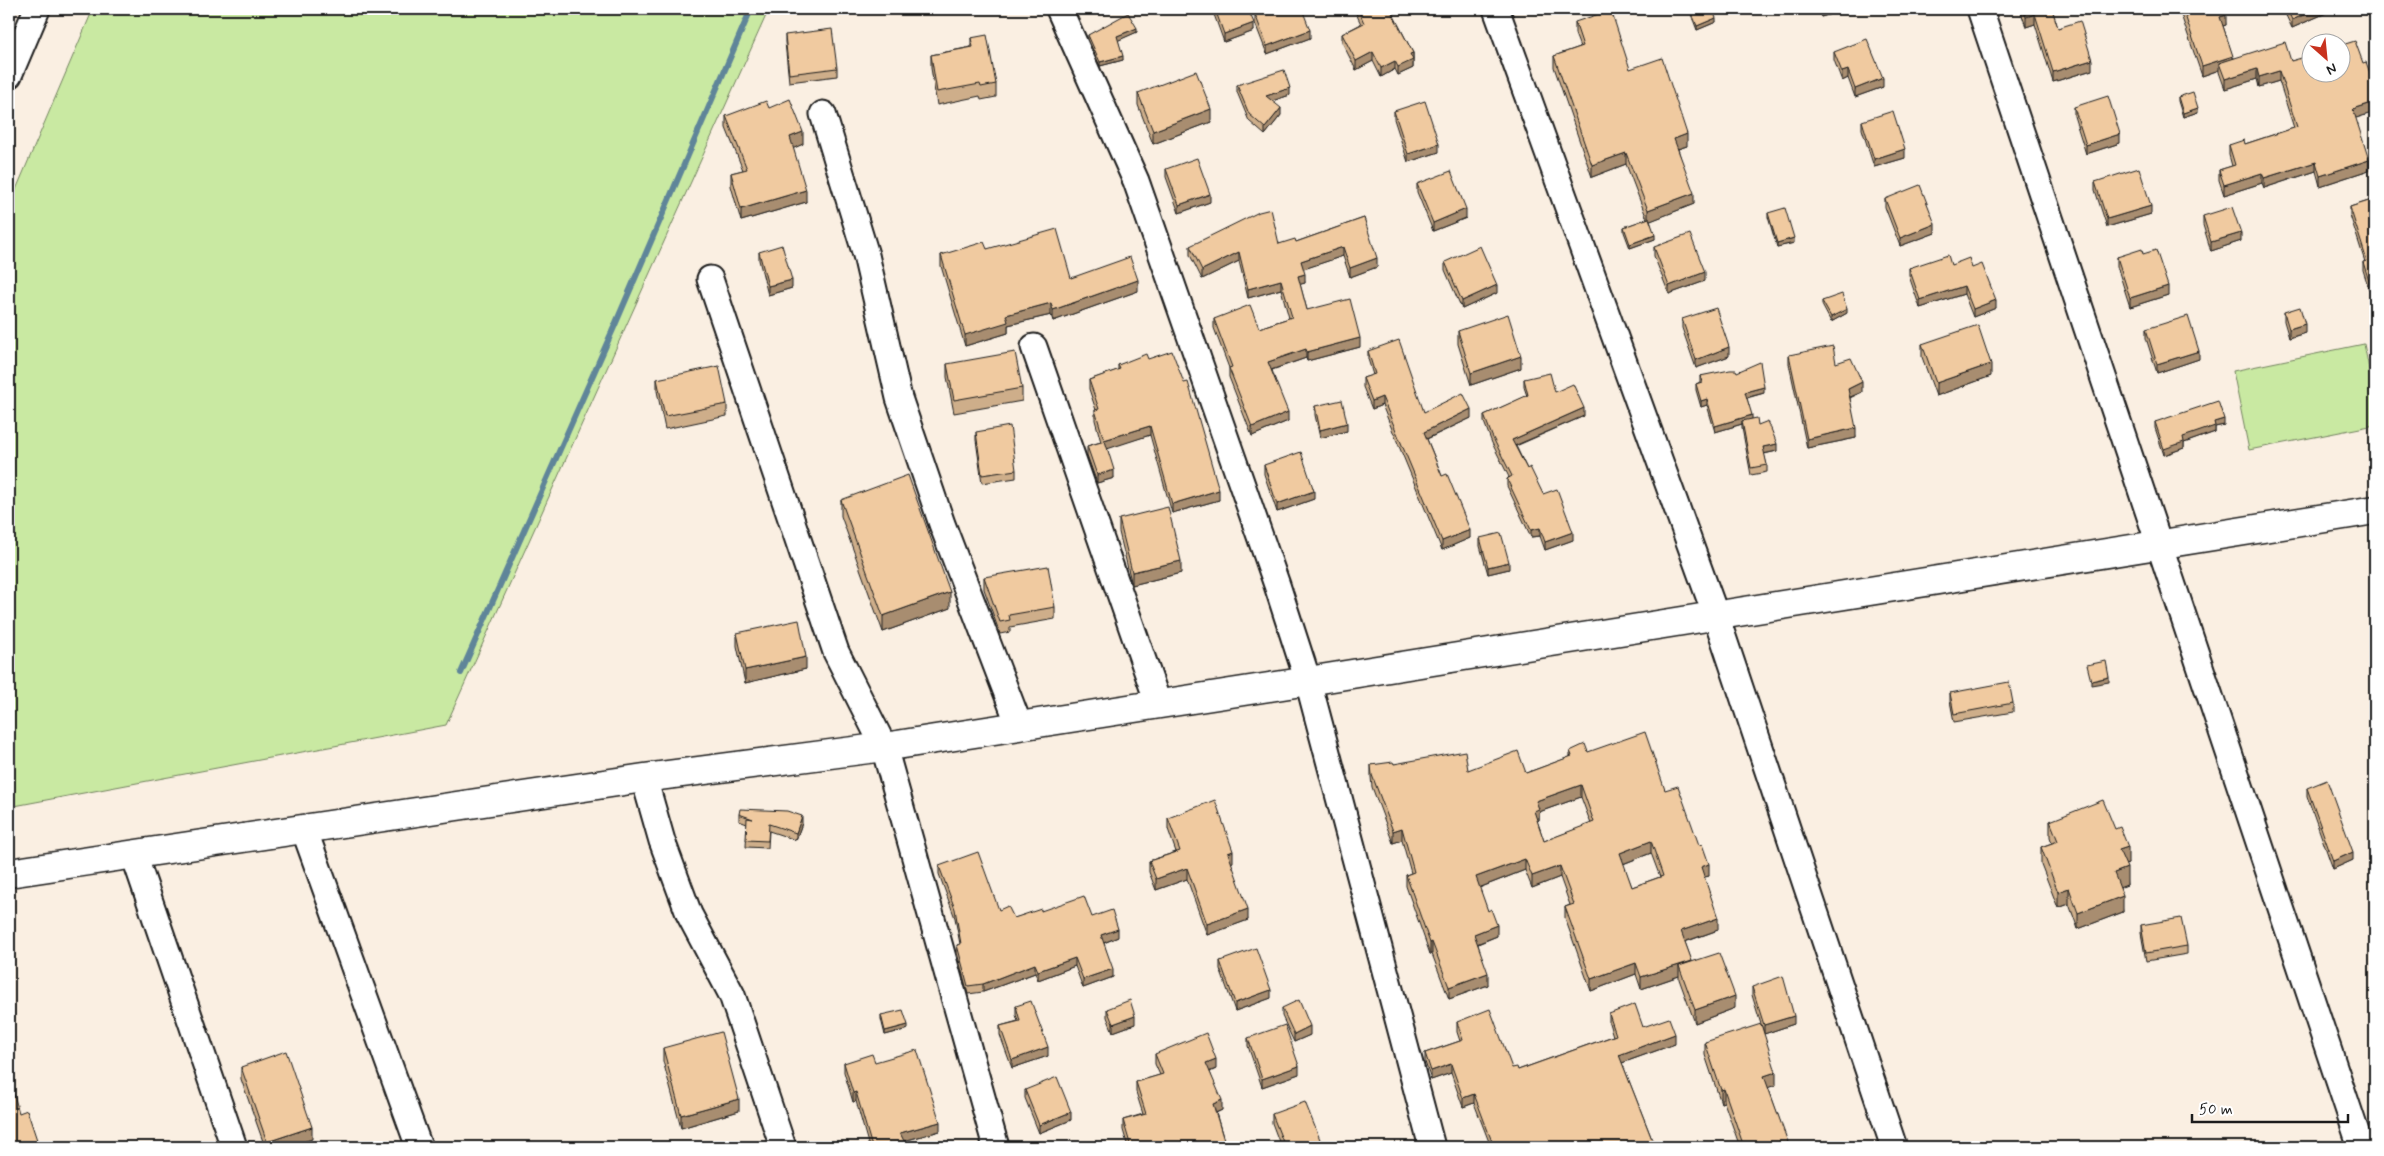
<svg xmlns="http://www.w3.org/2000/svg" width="2384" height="1156" font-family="Mynerve,sans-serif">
<rect width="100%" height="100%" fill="#faefe2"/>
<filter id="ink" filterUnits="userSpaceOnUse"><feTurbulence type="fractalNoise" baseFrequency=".02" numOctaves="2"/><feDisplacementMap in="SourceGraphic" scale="10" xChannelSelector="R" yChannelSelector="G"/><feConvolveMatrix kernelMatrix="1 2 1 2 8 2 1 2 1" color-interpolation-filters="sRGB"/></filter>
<g filter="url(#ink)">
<path fill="#c9e9a2" stroke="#72825f" d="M93,9H769L446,725L9,807V206Z
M2364,344L2375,399V425L2249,450L2233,371Z"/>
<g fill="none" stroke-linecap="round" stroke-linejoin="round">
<path stroke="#5f8599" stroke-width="6" d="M461,673L615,325L751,9"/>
<defs>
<path id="minor" d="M1059,9L1136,181L1277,585L1308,681L1432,1147
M1496,9L1716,616L1894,1147
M1980,9L2361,1147
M9,75L37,9
M823,114L866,255L899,398L942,524L1019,725
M710,279L836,652L884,747L996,1147
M1034,347L1158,703
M644,778L662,841L689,914L732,995L783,1147
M304,829L419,1147
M134,855L234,1147"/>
<path id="tertiary" d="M9,873L644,778L884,747L1308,681L2375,510"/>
</defs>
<use href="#minor" stroke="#1c1c1c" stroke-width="29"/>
<use href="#tertiary" stroke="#1c1c1c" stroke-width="31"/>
<use href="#minor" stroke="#fff" stroke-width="25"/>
<use href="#tertiary" stroke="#fff" stroke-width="28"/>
</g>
<path fill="#ceae8a" stroke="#1c1c1c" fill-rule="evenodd" d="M1212,9H1248L1254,31L1224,42Z
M1354,9H1393L1391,10L1413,53V68L1398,75L1395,69L1381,77L1373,61L1356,70L1342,42V34L1361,24Z
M1689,9H1712L1716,22L1697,30Z
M1818,9H1848L1821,17Z
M2020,9H2052L2058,28L2092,70L2053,82L2035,24L2026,27Z
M2179,9H2224L2226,25L2223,26L2233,58L2291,61L2363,63L2375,87V112L2355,118L2369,170L2320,186L2316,171L2264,188L2262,183L2224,195L2219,180V170L2232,166L2229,155V145L2245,144L2294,128L2279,81L2259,87L2257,79L2225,89L2219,72V70L2202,76Z
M2283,9H2326V13L2292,28Z
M1295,11L1310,38L1267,54L1255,23V14Z
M1575,22L1630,69L1687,146L1678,149L1694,204L1650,221L1655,239L1630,248L1624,232V227L1647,219L1626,164L1592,177L1554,67V56L1580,47L1575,34Z
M1137,32L1118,40L1123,60L1100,66L1088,39V35Z
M785,35L837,68V76L789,82L785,42Z
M971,38L996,84V97L981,100L980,96L937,105L931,68V55L971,47Z
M1834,52L1883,87L1855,97L1848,78L1842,81L1834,60Z
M1237,85L1290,95L1272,101L1281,115L1265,135L1249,121L1237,92Z
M1138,93L1211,122L1153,144L1138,105Z
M2178,97L2198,112L2183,117L2178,101Z
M2074,107L2120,143L2086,154L2074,116Z
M769,108L803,144L793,148L806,202L741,221L731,186V173L743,170L726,128V116Z
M1394,111L1439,152L1408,162L1394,119Z
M1862,121L1905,158L1874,167L1862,129Z
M1166,169L1210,202L1179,213L1166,177Z
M2095,182L2151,214L2107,227L2095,190Z
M1417,184L1466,218L1433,231L1417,192Z
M1885,199L1935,233L1900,246L1885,207Z
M2375,199V287L2369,289L2363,270V262H2365L2350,215V207Z
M1768,213L1794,243L1777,247L1768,217Z
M2203,216L2241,241L2211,251L2203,225Z
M1364,218L1377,267L1350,277L1343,256L1303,269L1305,283L1300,284L1307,310L1360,347L1307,361L1306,358L1272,370L1288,421L1252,436L1229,377V368L1214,328V319L1259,328L1289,318L1281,289L1248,298L1239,261L1202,279L1190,255V246L1279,244L1296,242Z
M1654,247L1705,281L1669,294L1654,256Z
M987,249L1071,278L1138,291L1053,321L1051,315L1008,325V333L965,346L941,266V255Z
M759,252L792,288L768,295L759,260Z
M2143,254L2168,295L2130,307L2117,266V257Z
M1445,262L1497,293L1462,309L1445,270Z
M1951,265L1972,268L1996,308L1973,317L1964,294L1920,308L1909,276V268Z
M1822,301L1847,313L1831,322L1822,305Z
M2284,312L2305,333L2289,338L2284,321Z
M1682,319L1729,356L1696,368L1682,328Z
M2146,329L2199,359L2157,373L2146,338Z
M1458,331L1521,368L1471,385L1458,344Z
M1922,344L1991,376L1936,396L1922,357Z
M1368,351L1424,412L1471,418L1427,439L1442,476L1470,538L1442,550L1382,405L1372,409L1363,387V378L1373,375L1368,359Z
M1789,355L1836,363L1862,392L1850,398L1856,438L1807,448L1789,364Z
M1148,359L1219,500L1172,513L1150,435L1107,448L1114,478L1097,483L1087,455V446L1101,442L1095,420V410H1096L1089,389V380L1118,370V365Z
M947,364L1022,388V401L954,413L947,377Z
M1737,372L1764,393L1747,398L1752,419L1758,425L1777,451L1764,454L1767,465V472L1751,475L1742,428V424L1715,432L1707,405L1701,407L1696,390V384L1700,382V376Z
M657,379L727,404V416L665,429L657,391Z
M1524,379L1555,392L1584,416L1516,446L1527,469L1573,540L1545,550L1540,536L1531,537L1507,486V479L1509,477L1492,443L1484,422V415L1527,396L1524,387Z
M1315,406L1347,431L1320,438L1315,415Z
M2155,422L2224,425L2215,427V432L2184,443V448L2164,455L2155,428Z
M976,432L1016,470V478L982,483L976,440Z
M1264,465L1314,499L1277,512L1264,474Z
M841,500L950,608L883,632L841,516Z
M1119,519L1181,573L1132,585L1119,532Z
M1480,538L1509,569L1488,574L1480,546Z
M984,577L1055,607V619L1010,627V632L1000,634L984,589Z
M737,633L806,669L745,683L737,646Z
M1950,693L2013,703V712L1954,722L1950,701Z
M1570,751L1588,752L1665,790L1709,876L1704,877L1718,930L1685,942L1692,962L1735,1008L1695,1023L1679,979V976L1641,989L1636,974L1591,991L1565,918V907L1570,905L1560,877L1532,888L1525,870L1479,888L1497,936L1478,944L1488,985L1449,999L1432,954H1430L1406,886V875L1411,873L1402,840L1393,843L1372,787L1371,777V765L1394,764L1468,770L1526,773L1570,757ZM1581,797L1591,824L1544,841L1537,821L1539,820V812ZM1651,853L1660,877L1632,887L1623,864Z
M2307,788L2353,860L2333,869L2307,796Z
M739,814L802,823L796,840L769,831L768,848L746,847L747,824L739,821Z
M1168,818L1233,862H1231L1248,920L1207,935L1187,879L1156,890L1149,872V861L1176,852L1168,829Z
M2050,821L2115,829L2128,864L2125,865L2127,885L2120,887L2123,912L2078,929L2069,904L2058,908L2041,864V847L2052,843L2050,837Z
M939,866L999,910L1014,918L1041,911L1092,917L1118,937L1104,943L1113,977L1083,988L1075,966L1038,980L1035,973L983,992L968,994L957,953V945L960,944L955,918L939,874Z
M2141,925L2187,946V954L2146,961L2141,933Z
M1220,961L1271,998L1235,1011L1220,969Z
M1752,987L1794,1024L1764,1034L1752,995Z
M1016,1006L1048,1056L1012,1068L1000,1035V1026L1018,1021L1016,1015Z
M1282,1008L1310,1035L1294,1042L1282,1016Z
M1107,1009L1135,1024L1113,1032L1107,1017Z
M1609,1014L1643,1027L1675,1044L1622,1063L1655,1147H1491L1474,1103L1463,1107L1451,1073L1431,1080L1425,1062V1053L1460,1041L1457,1032V1022L1512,1068L1518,1070L1613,1036L1609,1023Z
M881,1015L908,1029L885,1035L881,1019Z
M1248,1038L1299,1074L1262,1087L1248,1046Z
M1705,1042L1776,1085L1768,1087L1789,1147H1740L1724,1102L1721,1103L1705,1055Z
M663,1048L739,1111L681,1128L663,1061Z
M1155,1054L1216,1069L1210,1072L1222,1110L1216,1113L1226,1147H1128L1123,1130V1120L1143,1114L1136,1092V1082L1160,1075L1155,1064Z
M875,1062L940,1131L904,1141L907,1147H869L856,1101L853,1102L844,1072V1063Z
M241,1067L312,1139L288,1147H265L241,1079Z
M1025,1090L1071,1120L1039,1133L1025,1098Z
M1272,1114L1321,1147H1281L1272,1123Z"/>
<path fill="#a88d70" stroke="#1c1c1c" d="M1821,9H1848L1821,17Z
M2317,9H2326V13L2292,28V20Z
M2035,14V24L2026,27V17Z
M2226,15V25L2220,27V17Z
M1716,18V22L1697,30V26Z
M1254,23V31L1224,42V34Z
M1137,28V32L1117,41V36Z
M1310,30V38L1267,54V46Z
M1373,52V61L1356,70V61Z
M1413,53V68L1398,75V67L1410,54Z
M1123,56V60L1100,66V62Z
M2233,56V66L2219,63V70L2202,76V66Z
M2092,60V70L2053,82V72Z
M1395,61V69L1381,77V68Z
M2257,69V79L2225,89V79Z
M1848,70V78L1842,81V72Z
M2279,71V81L2259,87V77Z
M1883,78V87L1855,97V89Z
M1290,88V95L1266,103V96Z
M2375,102V112L2353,119V109Z
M1281,108V115L1265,135V128Z
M2198,108V112L2183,117V113Z
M1211,109V122L1153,144V131Z
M803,132V144L790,150V137Z
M1687,134V146L1674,150V139Z
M2120,134V143L2086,154V145Z
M1439,144V152L1408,162V154Z
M1905,149V158L1874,167V159Z
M1626,153V164L1592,177V165Z
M2369,160V170L2320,186V176Z
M2316,162V171L2264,188V178Z
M2262,173V183L2224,195V185Z
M806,190V202L741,221V209Z
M1694,193V204L1648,222V210Z
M1210,194V202L1179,213V205Z
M2151,206V214L2107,227V219Z
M1466,209V218L1433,231V223Z
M1935,224V233L1900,246V238Z
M2241,233V241L2211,251V242Z
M1655,235V239L1630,248V244Z
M1794,238V243L1777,247V243Z
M1343,247V256L1301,270V261Z
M1239,252V261L1202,279V270Z
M1377,258V267L1350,277V268Z
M1705,272V281L1669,294V286Z
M1305,274V283L1298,285V276Z
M2375,279V287L2369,289V281Z
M792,280V288L768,295V286Z
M1138,280V291L1053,321V310Z
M1281,280V289L1248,298V289Z
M1497,285V293L1462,309V301Z
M1964,286V294L1920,308V300Z
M2168,286V295L2130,307V298Z
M1996,300V308L1973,317V309Z
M1051,303V315L1008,325V333L965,346V335L1006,315Z
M1847,309V313L1831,322V317Z
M2305,324V333L2289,338V329Z
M1360,338V347L1307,361V352Z
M1729,347V356L1696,368V360Z
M1306,349V358L1268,371V362Z
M2199,351V359L2157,373V364Z
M1521,356V368L1471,385V373Z
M1991,364V376L1936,396V383Z
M1862,382V392L1848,398V389Z
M1764,387V393L1745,398V392Z
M1382,397V405L1372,409V401Z
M1707,399V405L1701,407V401Z
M1584,408V416L1512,447V440Z
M1471,409V418L1424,440V432Z
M1288,412V421L1252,436V427Z
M1752,415V421H1742V424L1715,432V426Z
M2224,419V425L2215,427V432L2184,443V448L2164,455V449L2183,437L2214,422Z
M1347,423V431L1320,438V430Z
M1150,426V435L1104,450V440Z
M1856,428V438L1807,448V439Z
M1777,444V451L1763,454V447Z
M1114,470V478L1097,483V475Z
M1219,490V500L1172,513V504Z
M1314,491V499L1277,512V504Z
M1540,528V536L1531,537V530Z
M1470,530V538L1442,550V541Z
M1573,532V540L1545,550V542Z
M1181,561V573L1132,585V572Z
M1509,562V569L1488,574V567Z
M950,592V608L883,632V616Z
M806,657V669L745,683V670Z
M2109,677V682L2091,685V681Z
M1581,785V797L1539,812V820L1534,822V811L1536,801Z
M802,816V823L796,840V833Z
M1402,828V840L1393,843V831Z
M1651,841V853L1620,865V853Z
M2128,847V864L2119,867V850Z
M1233,851V862L1228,864V853Z
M2353,852V860L2333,869V861Z
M1525,859V870L1476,889V877Z
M1709,864V876L1701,878V867Z
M1560,866V877L1532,888V876Z
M1187,868V879L1156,890V879Z
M2127,868V885L2114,890V873Z
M2069,888V904L2058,908V892Z
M2123,896V912L2078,929V913Z
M1248,909V920L1207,935V924Z
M1718,918V930L1681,943V931Z
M1497,925V936L1474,945V934Z
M1118,929V937L1101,944V935Z
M1432,942V954H1430V943Z
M1075,958V966L1038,980V971Z
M1692,961V972L1679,966V976L1641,989V977Z
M1636,963V974L1591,991V979Z
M1035,964V973L983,992V984Z
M1113,969V977L1083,988V979Z
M1488,973V985L1449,999V987Z
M1271,990V998L1235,1011V1003Z
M1735,996V1008L1695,1023V1010Z
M1135,1016V1024L1113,1032V1024Z
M1794,1016V1024L1764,1034V1025Z
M908,1025V1029L885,1035V1031Z
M1310,1026V1035L1294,1042V1034Z
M1675,1034V1044L1619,1064V1055Z
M1048,1047V1056L1012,1068V1060Z
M1216,1059V1069L1206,1073V1063Z
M1451,1064V1073L1431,1080V1071Z
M1299,1066V1074L1262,1087V1079Z
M1776,1072V1085L1764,1089V1076Z
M1724,1089V1102L1721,1103V1090Z
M856,1092V1101L853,1102V1093Z
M1474,1094V1103L1463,1107V1098Z
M739,1099V1111L681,1128V1115Z
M1222,1100V1110L1213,1114V1104Z
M1071,1112V1120L1039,1133V1125Z
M940,1122V1131L900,1142V1133Z
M312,1127V1139L288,1147H267V1142Z
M1321,1142V1147H1308Z
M38,1143V1147H25Z"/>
<path fill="#f0caa0" stroke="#1c1c1c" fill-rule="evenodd" d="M1215,9H1248L1254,23L1224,34Z
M1271,9H1294L1295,11L1302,9L1310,30L1267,46L1255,14Z
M1358,9H1390L1413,53L1410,54L1413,60L1398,67L1395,61L1381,68L1373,52L1356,61L1342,34L1364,23Z
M1690,9H1712L1716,18L1697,26Z
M2023,9H2052L2058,28L2080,21L2092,60L2053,72L2035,14L2026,17Z
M2183,9H2224L2226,15L2220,17L2233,56L2202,66Z
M2287,9H2317L2292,20Z
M1611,10L1630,69L1662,58L1687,134L1674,139L1694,193L1648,210L1626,153L1592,165L1554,56L1583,46L1575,22Z
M1128,13L1137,28L1117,36L1123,56L1100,62L1088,35Z
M832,29L837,68L789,74L785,35Z
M987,35L996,84L981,87L980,84L937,92L931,55L973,47L971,38Z
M1867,39L1883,78L1855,89L1848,70L1842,72L1834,52Z
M2355,41L2363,63L2366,62L2375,87V102L2353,109L2369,160L2320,176L2316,162L2264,178L2262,173L2224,185L2219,170L2235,165L2229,145L2244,140L2245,144L2297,127L2279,71L2259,77L2257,69L2225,79L2219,63L2285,42L2291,61L2312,55V72H2342V45Z
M1284,70L1290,88L1266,96L1281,108L1265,128L1249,114L1237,85Z
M1196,71L1211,109L1153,131L1138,93Z
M2193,92L2198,108L2183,113L2178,97Z
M2108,96L2120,134L2086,145L2074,107Z
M790,99L803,132L790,137L806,190L741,209L731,173L747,169L726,116L766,101L769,108Z
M1425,101L1439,144L1408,154L1394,111Z
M1893,111L1905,149L1874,159L1862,121Z
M1197,158L1210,194L1179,205L1166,169Z
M2139,168L2151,206L2107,219L2095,182Z
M1451,171L1466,209L1433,223L1417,184Z
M1920,185L1935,224L1900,238L1885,199Z
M2375,199V279L2369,281L2363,262L2367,261L2350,207Z
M2232,207L2241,233L2211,242L2203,216Z
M1785,208L1794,238L1777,243L1768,213Z
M1271,209L1279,244L1295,239L1296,242L1364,218L1377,258L1350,268L1343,247L1301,261L1305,274L1298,276L1307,310L1350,299L1360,338L1307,352L1306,349L1268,362L1288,412L1252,427L1229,368L1232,367L1214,319L1250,305L1259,328L1292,317L1281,280L1248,289L1239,252L1202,270L1190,246L1259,212Z
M1649,218L1655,235L1630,244L1624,227Z
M1057,229L1071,278L1130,257L1138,280L1053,310L1051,303L1006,315L1008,322L965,335L941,255L984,242L987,249Z
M1690,234L1705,272L1669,286L1654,247Z
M782,245L792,280L768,286L759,252Z
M1480,246L1497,285L1462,301L1445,262Z
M2142,249L2143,254L2156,250L2168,286L2130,298L2117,257Z
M1948,255L1951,265L1969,258L1972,268L1982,264L1996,300L1973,309L1964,286L1920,300L1909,268Z
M1842,294L1847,309L1831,317L1822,301Z
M2300,307L2305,324L2289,329L2284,312Z
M1716,308L1729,347L1696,360L1682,319Z
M1508,314L1521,356L1471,373L1458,331Z
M2188,316L2199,351L2157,364L2146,329Z
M1978,325L1991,364L1936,383L1922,344Z
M1399,340L1424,412L1463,393L1471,409L1424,432L1442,476L1447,474L1470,530L1442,541L1382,397L1372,401L1363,378L1375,374L1368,351Z
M1833,346L1836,363L1851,358L1862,382L1848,389L1856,428L1807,439L1789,355Z
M1172,351L1184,383L1188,382L1219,490L1172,504L1150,426L1104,440L1095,410L1099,409L1089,380L1120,369L1118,365L1146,354L1148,359Z
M1015,352L1022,388L954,400L947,364Z
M1760,362L1764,387L1745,392L1752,415L1715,426L1707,399L1701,401L1696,384L1702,382L1700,376L1730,370H1736L1737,372Z
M719,366L727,404L665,416L657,379Z
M1550,373L1555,392L1573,384L1584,408L1512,440L1527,469L1530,467L1543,494L1557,489L1573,532L1545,542L1540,528L1531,530L1507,479L1512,476L1492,436L1484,415L1528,395L1524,379Z
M1342,400L1347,423L1320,430L1315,406Z
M2218,401L2224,419L2214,422L2215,426L2183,437L2184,442L2164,449L2155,422Z
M1757,418L1758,425L1768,421L1777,444L1763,447L1767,465L1751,468L1742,421Z
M1010,426L1016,470L982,475L976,432Z
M1105,441L1114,470L1097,475L1087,446Z
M1301,452L1314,491L1277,504L1264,465Z
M908,475L950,592L883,616L841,500Z
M1168,507L1181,561L1132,572L1119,519Z
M1501,533L1509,562L1488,567L1480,538Z
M1048,566L1055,607L1009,615L1010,620L1000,622L984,577Z
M799,620L806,657L745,670L737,633Z
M2106,661L2109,677L2091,681L2087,665Z
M2009,682L2013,703L1954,714L1950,693Z
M1645,732L1665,790L1678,786L1699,845L1702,844L1709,864L1701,867L1718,918L1681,931L1692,961L1641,977L1636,963L1591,979L1565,907L1574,904L1560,866L1532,876L1525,859L1476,877L1488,911L1491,909L1497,925L1474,934L1488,973L1449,987L1432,942L1430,943L1406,875L1414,872L1402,828L1393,831L1372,775L1371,765L1393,762L1394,764L1465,751L1468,770L1518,751L1526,773L1572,756L1570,751L1585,744L1588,752ZM1581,785L1594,822L1544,841L1534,811L1539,809L1536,801ZM1651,841L1663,876L1632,887L1620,853Z
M2327,780L2353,852L2333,861L2307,788Z
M1215,800L1233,851L1228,853L1248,909L1207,924L1187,868L1156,879L1149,861L1180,851L1168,818Z
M2103,800L2115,829L2120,827L2128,847L2119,850L2127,868L2114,873L2123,896L2078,913L2069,888L2058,892L2041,847L2058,841L2050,821Z
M740,809L787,811L802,816L796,833L769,824L768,841L746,840L747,818L753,819L739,814Z
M978,852L999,910L1008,906L1014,918L1041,909V911L1084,896L1092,917L1112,910L1118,929L1101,935L1113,969L1083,979L1075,958L1038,971L1035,964L983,984L968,986L957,945L961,944L955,909L939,866Z
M2181,918L2187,946L2146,953L2141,925Z
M1256,948L1271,990L1235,1003L1220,961Z
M1719,953L1735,996L1695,1010L1679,966Z
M1783,976L1794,1016L1764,1025L1752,987Z
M1130,1000L1135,1016L1113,1024L1107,1009Z
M1299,1000L1310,1026L1294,1034L1282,1008Z
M1031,1001L1048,1047L1012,1060L1000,1026L1020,1021L1016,1006Z
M1635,1004L1643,1027L1669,1018L1675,1034L1619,1055L1655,1147H1494L1474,1094L1463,1098L1451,1064L1431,1071L1425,1053L1463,1040L1457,1022L1490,1009L1512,1068L1517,1067L1518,1070L1616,1035L1609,1014Z
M903,1010L908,1025L885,1031L881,1015Z
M1761,1024L1776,1072L1764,1076L1789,1145L1783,1147H1744L1724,1089L1721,1090L1705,1042Z
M1285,1025L1299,1066L1262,1079L1248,1038Z
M721,1032L739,1099L681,1115L663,1048Z
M1206,1033L1216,1059L1206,1063L1222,1100L1213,1104L1226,1147H1166L1165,1145L1159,1147H1131L1123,1120L1146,1114L1136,1082L1163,1074L1155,1054Z
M917,1050L940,1122L900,1133L907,1147H872L856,1092L853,1093L844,1063L872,1054L875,1062Z
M286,1051L312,1127L267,1142L241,1067Z
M9,1076L19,1113L27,1110L38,1143L25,1147H9Z
M1057,1077L1071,1112L1039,1125L1025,1090Z
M1305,1102L1321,1142L1308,1147H1285L1272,1114Z"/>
</g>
<rect width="2384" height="1156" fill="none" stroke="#fff" stroke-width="30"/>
<rect x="15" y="15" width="2354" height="1126" fill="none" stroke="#1c1c1c" stroke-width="2" filter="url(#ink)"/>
<g transform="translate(2326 58) rotate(153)"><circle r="24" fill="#ffffff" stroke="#a4a4a4"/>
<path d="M0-4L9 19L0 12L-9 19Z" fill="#c8321e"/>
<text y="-8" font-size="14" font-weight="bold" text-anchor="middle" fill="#1c1c1c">N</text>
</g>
<path d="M2192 1114v8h156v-8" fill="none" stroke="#1c1c1c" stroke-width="2.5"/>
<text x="2199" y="1114" font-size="15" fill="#1c1c1c" stroke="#ffffff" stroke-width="4" paint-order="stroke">50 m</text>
</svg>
